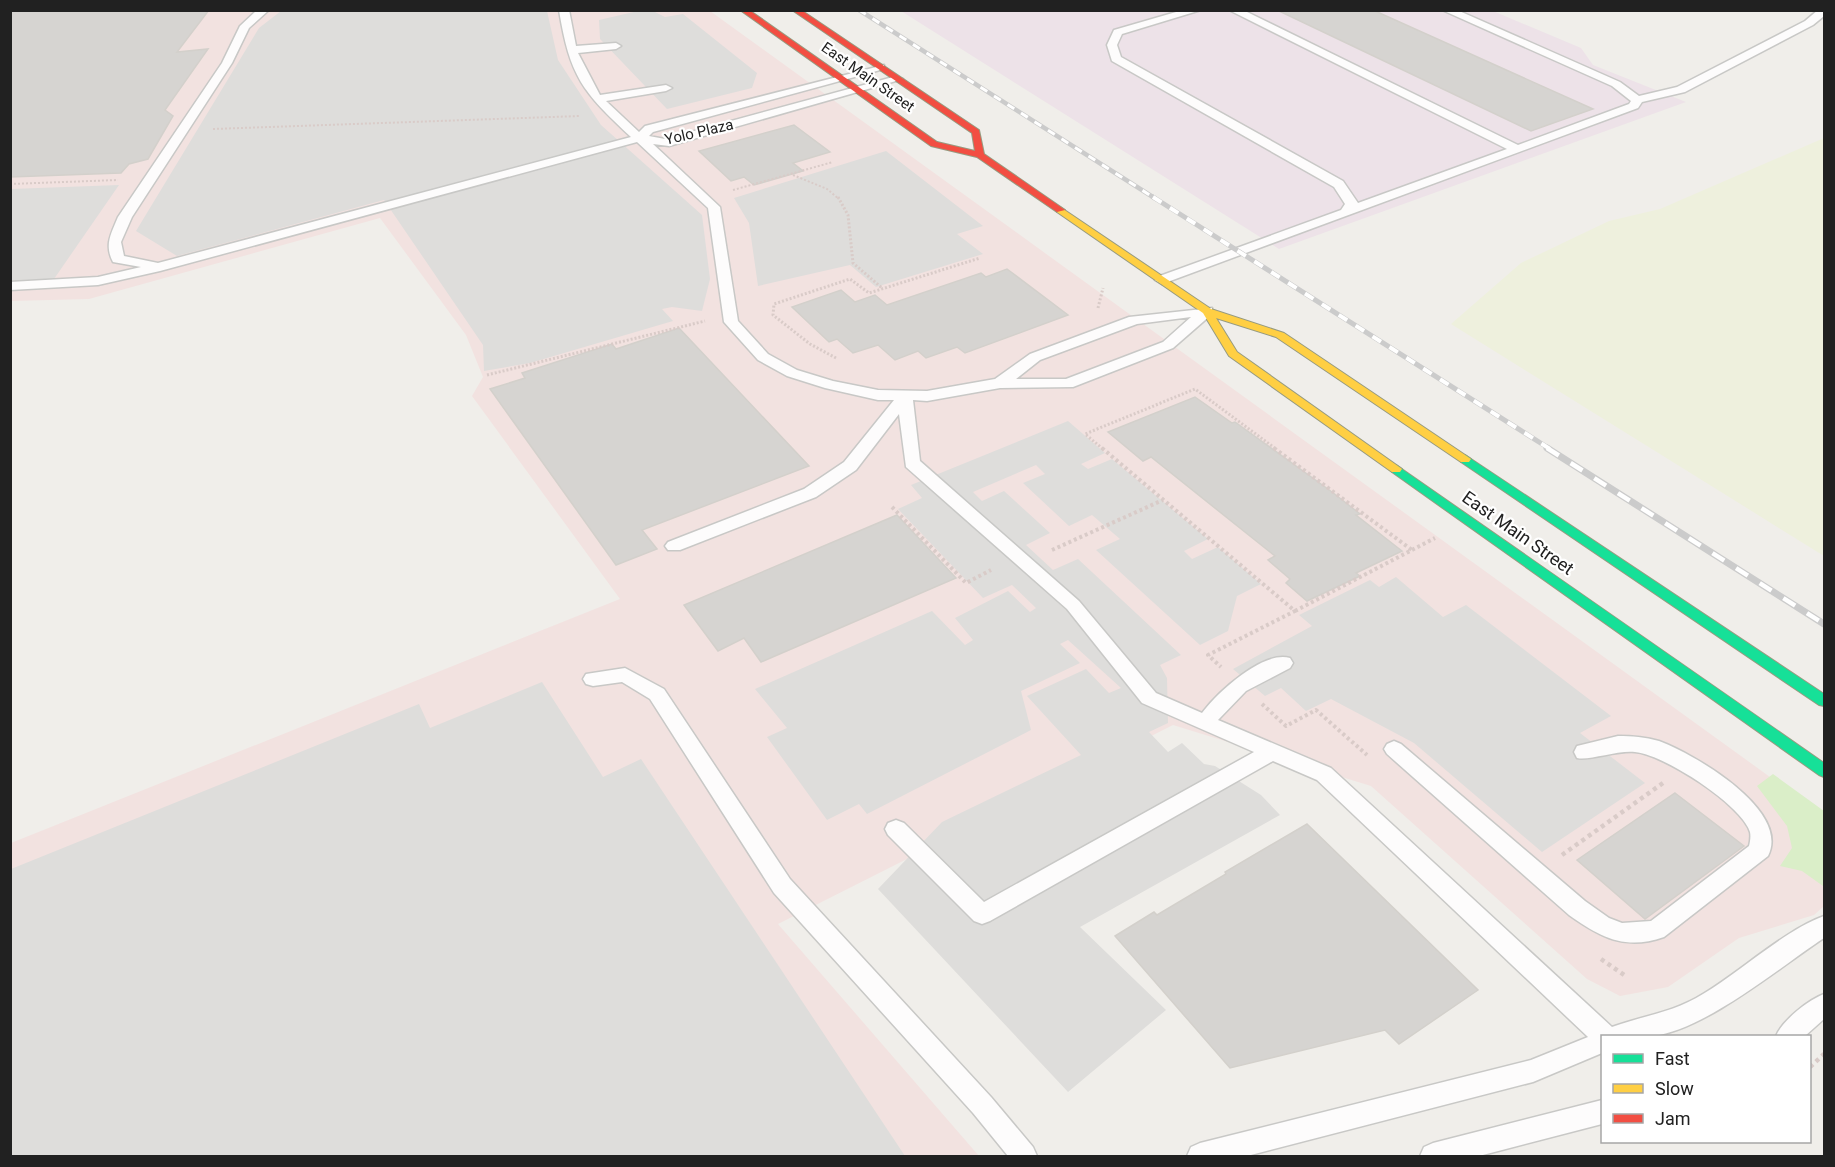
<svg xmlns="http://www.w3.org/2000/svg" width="1835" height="1167" font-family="Roboto,sans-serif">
<rect width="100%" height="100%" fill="#f0eeea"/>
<path fill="#f2e2e0" d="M10,11H710L1824,816V906L1814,915L1739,938L1668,987L1620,996L1587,979L1371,786L1173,725L778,924L979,1156H11V843L620,599L472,396L483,377L466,335L380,218L89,299L11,301Z"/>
<path fill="#ede2e8" d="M901,11H1493L1581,48L1593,65L1686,102L1279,249Z"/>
<path fill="#dedddb" d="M281,11H547L558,60L601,125L702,215L710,279L702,311L672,307L662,309L673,321L530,363L484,371L483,345L384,200L177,256L136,231L259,28Z
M638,11H653L665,17L683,14L757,73L752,88L667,109L600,39L599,20Z
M886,151L983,226L957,234L983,254L876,287L850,265L758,286L749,223L734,198Z
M119,185L54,279L11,281V189Z
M1068,421L1105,453L1081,464L1088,469L1112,459L1208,539L1184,551L1192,559L1218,547L1261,584L1237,596L1228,631L1200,645L1096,550L1120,539L1092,515L1069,526L1023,483L1045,474L1036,465L973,492L982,501L1004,491L1050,533L1026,545L1053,570L1078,559L1181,655L1160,665L1167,678L1168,723L1149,732L1168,752L1182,743L1204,764L1215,766L1261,795L1280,815L1080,927L1166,1010L1068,1092L878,889L942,822L1081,755L1027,696L1086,669L1109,693L1121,688L1068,640L1060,644L1080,663L1021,691L1031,730L867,814L859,804L827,820L767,737L787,728L755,689L932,611L965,645L973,640L955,618L1008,591L1030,612L1036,608L1012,585L983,598L898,509L922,498L911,485Z
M1396,577L1443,617L1466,605L1611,716L1580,733L1645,783L1542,852L1414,743L1331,699L1306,711L1281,688L1265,696L1233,669L1312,626L1299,615L1370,580L1379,587Z
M542,682L603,777L641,759L905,1156H11V869L419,704L430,728Z"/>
<path fill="#eef0dd" d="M1824,138V556L1451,324L1521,263L1609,221L1660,209Z"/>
<path fill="#daeec8" d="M1773,774L1824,811L1823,886L1802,871L1780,866L1792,848L1787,826L1757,786Z"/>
<path fill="#d6d4d1" stroke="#d3d0cb" stroke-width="1.5" d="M10,10H209L177,52L208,49L165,110L173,116L148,159L129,164L121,173L10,177Z
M1277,10H1373L1593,109L1531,131Z
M794,125L830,152L793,163L803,171L754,185L744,177L731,181L699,151Z
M1007,269L1068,315L965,353L957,347L926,358L918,351L895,360L878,345L853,353L837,339L829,342L792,307L841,290L855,302L875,295L887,305L981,273L986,277Z
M679,328L809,466L642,530L657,549L616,565L490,389L525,378L522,373L612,344L616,349Z
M1195,397L1232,423L1235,422L1332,492L1360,514L1356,515L1402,551L1356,573L1360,576L1307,601L1286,583L1290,579L1268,560L1275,556L1151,457L1143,461L1108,432Z
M897,515L956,578L761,662L744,638L718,651L684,605Z
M1675,793L1744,846L1645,919L1577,860Z
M1307,824L1478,990L1399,1044L1385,1030L1230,1068L1115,936L1154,912L1157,915L1226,874L1225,872Z"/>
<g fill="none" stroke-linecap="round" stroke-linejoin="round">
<defs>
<path id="lane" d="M257,10H269L249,28L232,63L132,217L121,242L124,256L158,263L631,137C582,91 570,77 559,10H569L576,46L616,43L621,46L616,49L578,53L600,95L666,85L672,88L666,91L606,101L639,132L645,126L884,65V69L653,132L649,136L665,139L893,77L903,79L669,146L653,144L720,207L738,321L768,354L797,370L833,381L878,390L927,391L995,379L1030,354L1129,317L1212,308V314L1173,348L1073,387L1000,388L927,401L913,400L920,461L1079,601L1156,693L1202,713C1217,693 1263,650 1290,658L1293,663L1290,668L1246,691L1218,720L1331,768L1612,1027C1642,1016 1675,1012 1703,994C1740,972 1785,930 1824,916V938C1780,967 1705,1030 1653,1036C1637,1039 1619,1036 1602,1036V1053L1533,1082L1247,1156H1187L1191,1147L1200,1143L1531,1060L1588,1037L1317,780L1273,761L990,921L982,924L974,921L888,835L885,829L888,823L896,820L904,823L984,902L1254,752L1142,703L1067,609L906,467L899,414L856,470L816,497L680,550H668L665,546L668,542L804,489L844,462L894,400H878L825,388L787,376L758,360L724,322L708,208L637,142L160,271L98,285L10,290V282L98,277L141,267L113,262C104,245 111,234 118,217L222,63L240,26ZM1191,317L1163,342L1066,379H1016L1040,360L1137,324Z
M1183,10H1201L1122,34L1117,45L1121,57L1343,181L1358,203L1507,149L1229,10H1243L1518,145L1629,104L1631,101L1612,86L1442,10H1457L1620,82L1639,96L1677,87L1805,21L1818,10H1824V16L1813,25L1685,92L1642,102L1638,108L1162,284L1155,280L1157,277L1341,210L1345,204L1334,187L1112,61L1107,45L1114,30Z
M625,668L664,689L790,879L991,1097L1033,1147L1037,1156H1008L973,1113L774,893L650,699L622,682L593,686L586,684L583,679L586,674Z
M1618,736C1632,736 1645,737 1659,741C1694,754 1791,810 1768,856L1664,937C1625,951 1600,937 1569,915L1387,754L1384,749L1387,744L1394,741L1401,744L1585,901L1609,918L1622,923L1651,921L1749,846C1750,842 1751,837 1750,832C1742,805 1663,754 1635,752C1617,750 1589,761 1577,758L1574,752L1577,746Z
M1824,994V1019L1805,1036H1776C1782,1021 1808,1000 1824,994Z
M1602,1100V1124L1479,1156H1420L1424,1147L1433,1143Z"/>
<path id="fast" d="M1465,455L1824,694V706L1819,705L1461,462L1459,459L1461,456Z
M1396,465L1824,763V777L1819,775L1392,472L1390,469L1392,466Z"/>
<path id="slow" d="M1060,207L1211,309L1284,333L1471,459L1469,462H1461L1276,337L1216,318L1237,352L1402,469L1400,472H1392L1229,356L1203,313L1057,212V208Z"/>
<path id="jam" d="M740,10H749L937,142L975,151L972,133L792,10H801L979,130L984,154L1065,210L1057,212L977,157L931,146Z"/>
</defs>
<use href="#lane" stroke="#c8c8c6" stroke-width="3"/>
<use href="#fast" stroke="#979b80" stroke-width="2"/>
<use href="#slow" stroke="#979b80" stroke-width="2"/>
<use href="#jam" stroke="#979b80" stroke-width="2"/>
<path stroke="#d9cbc8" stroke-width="2" stroke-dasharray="2 2" stroke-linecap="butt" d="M213,129L580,116
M793,175L827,189L839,199
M10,184L118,180
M733,190L833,162"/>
<path stroke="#d9cbc8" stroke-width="3" stroke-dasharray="2 2" stroke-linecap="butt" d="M838,197L848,215L853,263L882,288
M1098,308L1103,288
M836,358L810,344L773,315L774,304L850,279L869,293L980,258
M487,375L705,321
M1103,449L1085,434L1195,389L1276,449"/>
<path stroke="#d9cbc8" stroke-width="4" stroke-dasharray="3 3" stroke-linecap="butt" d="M1102,448L1295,611L1208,655L1221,667
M1274,448L1412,550
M892,507L966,583L991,570
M1052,550L1163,500
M1295,611L1435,538
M1262,704L1286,726L1316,710L1367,755"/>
<path stroke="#d9cbc8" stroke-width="4.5" stroke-dasharray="4 4" stroke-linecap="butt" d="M1562,855L1663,783
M1601,959L1627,977
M1810,1067L1824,1054"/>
<use href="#lane" fill="#fdfcfc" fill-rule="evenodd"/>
<use href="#fast" fill="#16e098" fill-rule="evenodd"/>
<use href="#slow" fill="#ffcf43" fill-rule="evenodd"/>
<use href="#jam" fill="#f24e42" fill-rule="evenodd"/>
<defs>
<path id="rail-far2" d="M859,10L1156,199"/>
<path id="rail-far1" d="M1153,197L1550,449"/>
<path id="rail" d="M1547,448L1824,624"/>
</defs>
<use href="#rail-far2" stroke="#cbcbcb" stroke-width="4.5"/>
<use href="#rail-far1" stroke="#cbcbcb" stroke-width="5"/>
<use href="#rail" stroke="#cbcbcb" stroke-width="7"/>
<use href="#rail-far2" stroke="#fff" stroke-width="3" stroke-dasharray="8" stroke-linecap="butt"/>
<use href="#rail-far1" stroke="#fff" stroke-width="4" stroke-dasharray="10" stroke-linecap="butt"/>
<use href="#rail" stroke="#fff" stroke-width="4.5" stroke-dasharray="14" stroke-linecap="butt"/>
</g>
<g text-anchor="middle" stroke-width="4.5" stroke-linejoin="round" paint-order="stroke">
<g font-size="15" fill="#212121" stroke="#fff">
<text transform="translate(868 77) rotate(35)" y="5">East Main Street</text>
<text transform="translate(699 132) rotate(-13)" y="5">Yolo Plaza</text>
</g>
<g font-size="18" fill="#212121" stroke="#fff">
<text transform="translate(1518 533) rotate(35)" y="6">East Main Street</text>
</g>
</g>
<rect width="1835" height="1167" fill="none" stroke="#212121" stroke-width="24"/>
<rect x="1601" y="1035" width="210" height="108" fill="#ffffff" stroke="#a6a6a6" stroke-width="1.5"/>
<rect x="1613" y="1054" width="30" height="9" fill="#16e098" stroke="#a6a6a6" stroke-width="1.5"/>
<text x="1655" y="1065" font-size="18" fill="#212121">Fast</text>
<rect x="1613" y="1084" width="30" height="9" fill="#ffcf43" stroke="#a6a6a6" stroke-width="1.5"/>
<text x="1655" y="1095" font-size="18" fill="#212121">Slow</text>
<rect x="1613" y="1114" width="30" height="9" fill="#f24e42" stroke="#a6a6a6" stroke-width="1.5"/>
<text x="1655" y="1125" font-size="18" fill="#212121">Jam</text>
</svg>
